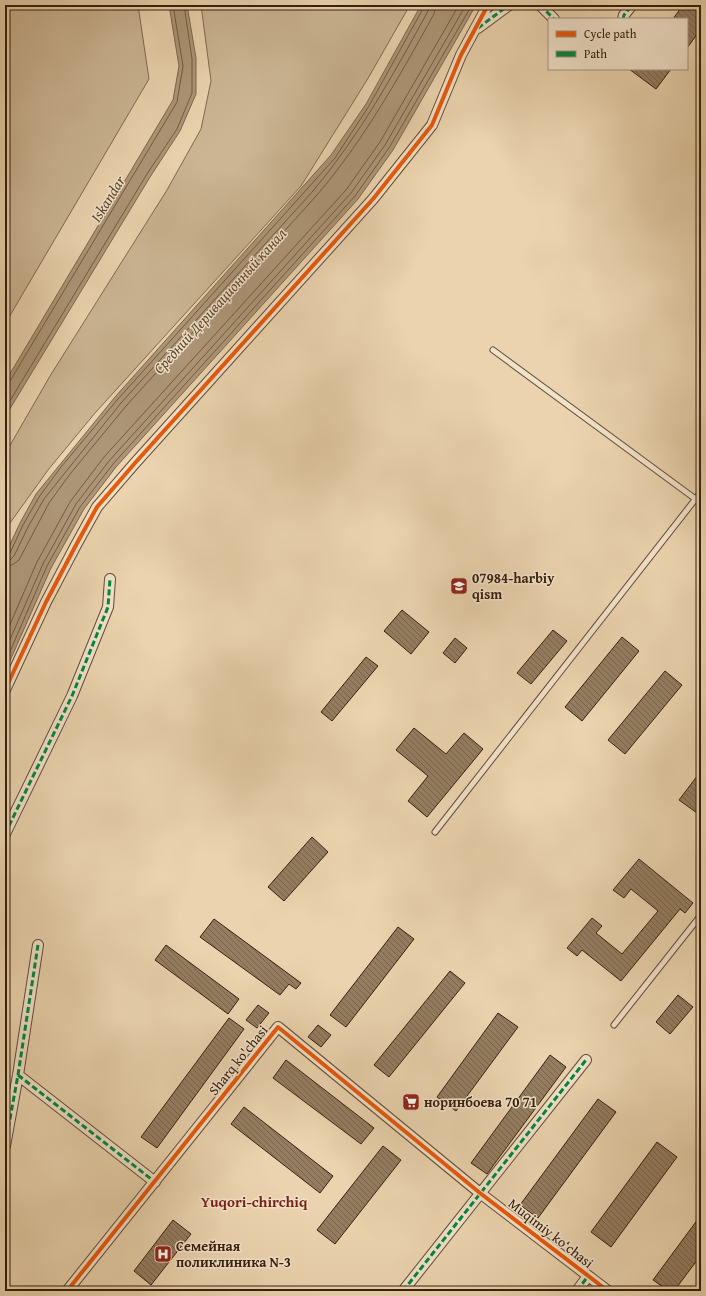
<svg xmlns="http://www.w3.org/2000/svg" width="706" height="1296" font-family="'Gentium Book Plus',serif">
<defs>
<pattern id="building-back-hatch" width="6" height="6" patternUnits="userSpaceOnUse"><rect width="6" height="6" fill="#947d61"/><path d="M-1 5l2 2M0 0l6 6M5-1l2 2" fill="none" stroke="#7a664e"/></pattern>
</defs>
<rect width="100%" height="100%" fill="#ead3ae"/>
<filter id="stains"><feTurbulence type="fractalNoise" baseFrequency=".005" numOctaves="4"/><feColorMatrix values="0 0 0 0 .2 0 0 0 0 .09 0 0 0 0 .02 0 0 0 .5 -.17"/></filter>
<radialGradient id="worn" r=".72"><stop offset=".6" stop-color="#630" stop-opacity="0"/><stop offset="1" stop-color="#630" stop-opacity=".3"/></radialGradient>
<path fill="#cbb593" stroke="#806a50" d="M5,5H138L149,79L5,324Z
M201,5H410L367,80L301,186L95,413L48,470L10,523L5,536V454L50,376L167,190L201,129L211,81Z"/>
<path fill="#ad9677" stroke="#7d674d" d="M169,5H187L196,58V94L180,131L150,177L5,417V382L173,100L179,66Z
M421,5H476L393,150L358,199L116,467L84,509L51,568L5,672V555L20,523L36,494L115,397L331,155L366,104Z"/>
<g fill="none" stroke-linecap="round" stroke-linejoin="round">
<path stroke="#725b42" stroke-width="1" d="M5,383L10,381L177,102L183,66L173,5
M5,409L147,174L177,129L192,93V59L184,5
M5,555L10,553L23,525L39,497L61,467L118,399L335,158L369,106L425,5
M5,560H10L14,556L28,527L44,499L121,403L313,191C359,136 394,74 428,11L430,5
M5,566L12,565L19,560L49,503L70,474L126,406L317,195C364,140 399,77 434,14L436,5
M5,636L37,562L70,502L104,457L346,190L380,142L459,5
M5,651L43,564L76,504L109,461L351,193L385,145L466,5
M5,663L47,566L80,507L113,464L355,196L389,148L472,5"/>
</g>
<path fill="url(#building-back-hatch)" stroke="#36200d" d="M683,5H701V29L687,48V19H673Z
M629,69H671L656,89Z
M402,610L429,632L411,654L384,631Z
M553,630L567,641L531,684L517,673Z
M622,637L639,651L582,721L565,707Z
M455,638L467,648L455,663L443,653Z
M366,657L378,666L332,721L321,712Z
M665,671L682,685L625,754L608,740Z
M414,728L446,754L464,733L483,749L427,817L408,801L428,776L396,750Z
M701,771V808L697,813L679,800Z
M312,837L328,852L284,901L268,887Z
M639,859L693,903L685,913L680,909L621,981L582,950L577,956L567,948L592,918L602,926L596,933L622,954L658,911L631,889L624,898L613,890Z
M214,919L301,983L296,989L289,984L280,995L200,937Z
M398,927L414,939L346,1027L330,1015Z
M166,945L239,999L228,1014L155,960Z
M450,971L465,983L389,1077L374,1065Z
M678,995L693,1007L670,1034L656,1022Z
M258,1005L269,1013L257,1028L246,1020Z
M498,1013L518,1027L456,1111L437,1097Z
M229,1018L244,1029L157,1148L141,1137Z
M318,1025L331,1035L321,1047L308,1037Z
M550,1055L566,1067L487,1174L471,1163Z
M286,1060L374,1128L361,1144L273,1078Z
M598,1099L616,1112L538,1218L520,1205Z
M244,1107L333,1176L320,1193L231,1124Z
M657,1142L677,1157L611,1247L591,1232Z
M383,1146L401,1160L335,1244L317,1230Z
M701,1215V1255L674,1291H669L653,1280Z
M173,1220L191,1234L151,1285L134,1271Z"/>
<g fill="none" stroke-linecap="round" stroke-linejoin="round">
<defs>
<path id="service" d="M493,350L701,503
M435,832L701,492
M614,1025L701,915"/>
<path id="minor" d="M540,5L554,19
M623,19L624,15L632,5
M478,28L509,5
M5,690L46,602L76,545L97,507L135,463L373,199L432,125L461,55L488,5
M5,834L72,696L108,607L110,579
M18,1075L155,1182
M5,1146L18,1075L38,945
M67,1291L278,1027L480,1193L608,1291
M403,1291L586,1060
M577,1291L588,1276"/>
</defs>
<use href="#service" stroke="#634d35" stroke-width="7"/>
<use href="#minor" stroke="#634d35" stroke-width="12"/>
<use href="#service" stroke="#f1e2ca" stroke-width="5"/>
<use href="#minor" stroke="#f1e2ca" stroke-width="10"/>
<path stroke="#00873e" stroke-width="3" stroke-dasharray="6 3" stroke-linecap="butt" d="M540,5L554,19
M623,19L624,15L632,5
M478,28L509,5
M5,834L72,696L108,607L110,579
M18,1075L155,1182
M5,1146L18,1075L38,945
M403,1291L586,1060
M577,1291L588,1276"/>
<defs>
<path id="cycleway" d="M5,690L46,602L76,545L97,507L135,463L373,199L432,125L461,55L488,5
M67,1291L278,1027L480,1193L608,1291"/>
</defs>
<use href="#cycleway" stroke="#f1e2ca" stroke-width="6"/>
<use href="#cycleway" stroke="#e8590c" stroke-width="4"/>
</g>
<defs>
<symbol id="university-square" viewBox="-11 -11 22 22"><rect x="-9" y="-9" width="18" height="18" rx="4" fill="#8f2418" stroke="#f1e2ca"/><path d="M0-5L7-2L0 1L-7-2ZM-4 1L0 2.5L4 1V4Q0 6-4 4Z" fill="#fff"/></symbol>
<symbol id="supermarket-square" viewBox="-11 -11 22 22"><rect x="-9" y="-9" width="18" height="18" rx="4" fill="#8f2418" stroke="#f1e2ca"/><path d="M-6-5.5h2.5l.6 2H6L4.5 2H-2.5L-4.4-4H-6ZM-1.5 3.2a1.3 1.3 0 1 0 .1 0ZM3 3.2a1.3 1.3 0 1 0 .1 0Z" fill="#fff"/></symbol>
<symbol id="hospital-square" viewBox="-11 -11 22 22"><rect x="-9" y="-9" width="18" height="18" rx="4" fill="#8f2418" stroke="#f1e2ca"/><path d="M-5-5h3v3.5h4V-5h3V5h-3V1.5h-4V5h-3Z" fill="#fff"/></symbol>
</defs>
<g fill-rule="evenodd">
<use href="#university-square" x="449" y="576" width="20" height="20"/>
<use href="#supermarket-square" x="401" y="1092" width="20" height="20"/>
<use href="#hospital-square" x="153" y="1244" width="20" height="20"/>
</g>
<g text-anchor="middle" stroke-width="3" stroke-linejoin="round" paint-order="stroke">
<g font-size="14" font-weight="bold" fill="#36200d" stroke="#f1e2ca" text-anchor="start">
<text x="472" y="583">07984-harbiy<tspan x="472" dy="16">qism</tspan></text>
<text x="424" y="1107">норинбоева 70 71</text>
<text x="176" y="1251">Семейная<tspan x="176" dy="16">поликлиника N-3</tspan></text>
</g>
<g font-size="14" fill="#36200d" stroke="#f1e2ca">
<text transform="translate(238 1060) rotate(-51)" y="5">Sharq ko'chasi</text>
<text transform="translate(551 1233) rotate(38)" y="5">Muqimiy ko‘chasi</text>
</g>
<g font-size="15" font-style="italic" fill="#604932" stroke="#f1e2ca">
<text transform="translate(108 199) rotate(-58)" y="5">Iskandar</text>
<text transform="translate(220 301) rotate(-48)" y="5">Средний Деривационный канал</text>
</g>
<g font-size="15" font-weight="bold" fill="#7a1f14" stroke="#f1e2ca">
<text x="254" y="1207">Yuqori-chirchiq</text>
</g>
</g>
<rect width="706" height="1296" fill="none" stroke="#ead3ae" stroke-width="20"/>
<rect x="6" y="6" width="694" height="1284" fill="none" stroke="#36200d" stroke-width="2"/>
<rect x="10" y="10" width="686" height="1276" fill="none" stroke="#36200d"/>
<rect x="548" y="18" width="140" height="52" fill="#f1e2ca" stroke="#a6947e"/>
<rect x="556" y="31" width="20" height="6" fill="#e8590c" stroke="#a6947e"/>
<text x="584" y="38" font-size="12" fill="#36200d">Cycle path</text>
<rect x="556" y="51" width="20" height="6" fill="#00873e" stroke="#a6947e"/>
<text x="584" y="58" font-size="12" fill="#36200d">Path</text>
<rect width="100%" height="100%" filter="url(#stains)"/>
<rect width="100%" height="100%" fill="url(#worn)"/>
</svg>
